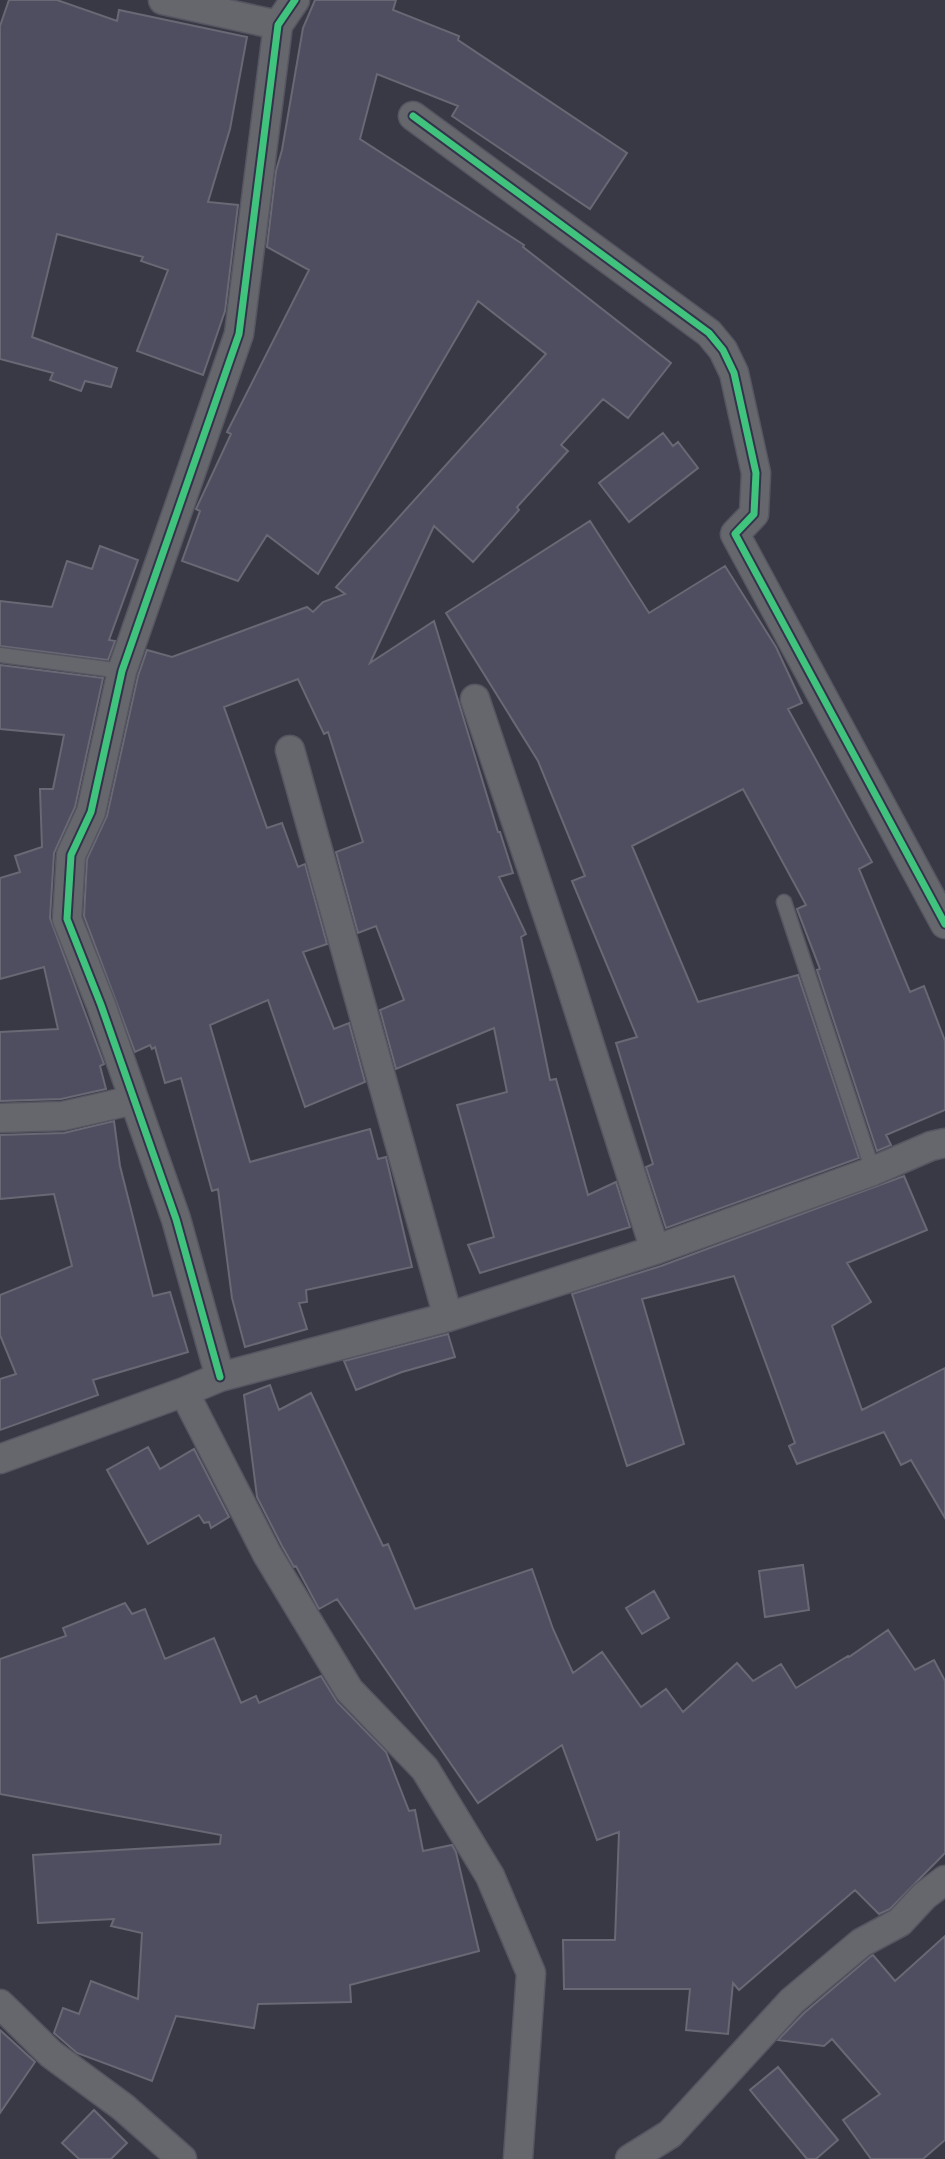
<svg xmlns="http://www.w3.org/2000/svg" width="945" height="2159" font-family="'Titillium Web',sans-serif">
<rect width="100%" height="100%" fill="#393946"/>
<path fill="#4e4e60" stroke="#686974" stroke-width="2" d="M9,0H57L117,21L119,10L247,37L230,129L208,202L238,205L225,311L203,375L137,351L168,270L141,261L143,257L57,234L32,337L117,368L111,387L85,381L81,391L50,380L53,373L0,359V26Z
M315,0H396L393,10L459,36L458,40L627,153L590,209L452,116L458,106L377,74L360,139L524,245L523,247L671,363L628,418L603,399L561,445L568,451L517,507L519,510L473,562L434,526L370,663L434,621L498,832H500L513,873L499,877L526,934L521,937L550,1080L556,1079L588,1195L616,1182L630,1227L480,1273L468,1245L494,1237L457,1105L507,1092L494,1028L396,1069L380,1010L404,1000L376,926L358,933L336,852L363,842L328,732L324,734L298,679L224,707L267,828L282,823L298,867L305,864L327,944L303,952L334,1029L349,1023L365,1082L305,1107L268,1000L210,1025L250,1162L370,1129L378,1159L386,1157L412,1267L306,1290L307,1302L299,1303L307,1329L245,1347L232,1298L218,1189L212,1191L181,1078L165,1083L155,1047L152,1049L150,1045L135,1052L84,916L87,859L107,816L138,676L147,650L172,657L307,607L313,612L323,602L345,594L336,587L546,354L478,301L318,574L267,535L238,581L182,561L200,511L196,509L231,434L227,432L309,270L267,247L276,171L282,150L303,28Z
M663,433L673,446L678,442L698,468L629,522L599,483Z
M590,521L649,613L725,566L776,647L802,703L788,709L872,862L859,869L910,992L924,986L945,1041V1110L886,1135L891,1145L877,1151L817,970L820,969L797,909L806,905L743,789L632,846L698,1002L798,975L859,1158L666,1228L646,1167L653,1164L616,1043L637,1037L572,881L585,876L538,761L446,613Z
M100,546L138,560L109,640L115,641L108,660L0,646V601L52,607L67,561L92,569Z
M0,665L103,678L75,807L54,853L50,918L104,1064L100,1066L106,1089L61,1099L0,1101V1032L58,1029L44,967L0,979V878L20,872L15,856L42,847L40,789H53L64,735L0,729Z
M114,1121L120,1166L153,1296L170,1292L188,1352L93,1380L98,1395L0,1430V1379L16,1374L0,1335V1295L72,1266L54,1194L0,1199V1135L64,1133Z
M904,1176L927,1230L847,1263L871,1302L832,1326L862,1410L945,1368V1518L911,1460L901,1465L884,1432L797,1464L789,1446L795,1443L734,1276L642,1299L684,1444L627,1466L572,1294L661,1266Z
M448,1334L455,1357L402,1372L356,1390L344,1361Z
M270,1385L279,1410L311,1393L383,1546L388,1544L415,1609L532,1569L553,1629L573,1673L602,1652L641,1707L666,1689L683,1712L737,1663L753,1681L781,1664L796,1688L848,1656L849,1657L888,1630L915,1670L934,1660L945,1681V1853L890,1909L879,1914L855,1890L739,1990L733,1983L728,2034L686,2030L690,1989H564L563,1940H615L619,1832L597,1840L562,1745L478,1803L337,1599L319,1609L296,1566L294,1567L282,1546L257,1497L244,1395Z
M148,1447L160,1469L194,1449L229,1517L211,1528L209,1522L204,1523L199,1515L148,1544L107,1470Z
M803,1565L809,1610L765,1617L759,1571Z
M654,1591L669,1618L642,1634L626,1608Z
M125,1603L132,1614L145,1609L165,1659L214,1638L241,1703L256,1696L259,1703L321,1676L337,1702L386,1752L409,1811L415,1810L423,1851L452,1845L456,1852L479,1951L350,1985L351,2002L258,2004L254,2028L176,2016L152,2081L77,2053L54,2033L63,2008L79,2014L91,1981L138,1999L142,1933L111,1926L114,1919L38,1923L33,1855L220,1844L221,1835L0,1794V1659L66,1636L63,1628Z
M945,1936V2140L923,2159H871L843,2120L880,2094L832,2039L824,2046L778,2040L804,2013L870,1957L873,1955L895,1981Z
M0,2030L35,2062L0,2113Z
M778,2067L838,2140L816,2159H807L750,2090Z
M94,2110L127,2143L111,2159H79L62,2143Z"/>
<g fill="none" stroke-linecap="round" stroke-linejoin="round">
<defs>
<path id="lane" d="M0,655L122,671
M784,902L873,1171"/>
<path id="street" d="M163,0L278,25
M413,116L709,333L723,350L734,373L756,473L754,514L735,534L945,924
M475,699L565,967L655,1250
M290,750L448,1317
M0,1118L63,1116L134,1100
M220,1377L176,1219L101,1005L67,919L71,855L91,812L122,671L239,334L278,25L295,0
M184,1392L267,1554L349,1690L425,1769L490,1876L531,1973L518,2159
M0,1459L184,1392L220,1377L448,1317L655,1250L873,1171L931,1146L945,1143
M0,2004L51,2054L123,2107L182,2159
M630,2159L670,2134L792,2001L861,1943L900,1922L924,1896L945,1880"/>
</defs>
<use href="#lane" stroke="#565662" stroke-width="17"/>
<use href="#street" stroke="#565662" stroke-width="31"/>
<use href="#lane" stroke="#66676c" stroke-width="14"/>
<use href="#street" stroke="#66676c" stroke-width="28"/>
<defs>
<path id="cycleway" d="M413,116L709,333L723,350L734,373L756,473L754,514L735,534L945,924
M220,1377L176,1219L101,1005L67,919L71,855L91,812L122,671L239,334L278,25L295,0"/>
</defs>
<use href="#cycleway" stroke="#33344c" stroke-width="11"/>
<use href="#cycleway" stroke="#40c37c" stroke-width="7"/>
</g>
</svg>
